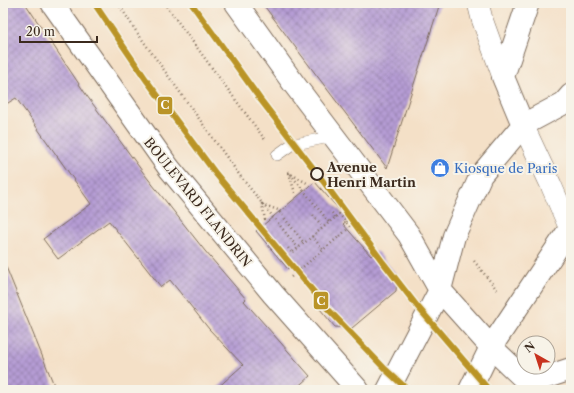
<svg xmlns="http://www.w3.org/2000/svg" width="574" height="393" font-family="'Libre Caslon Text',serif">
<defs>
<pattern id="building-cross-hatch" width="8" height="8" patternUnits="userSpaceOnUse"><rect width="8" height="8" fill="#b59cd4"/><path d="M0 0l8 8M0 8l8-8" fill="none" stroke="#947fab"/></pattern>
</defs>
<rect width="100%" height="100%" fill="#f7f3e8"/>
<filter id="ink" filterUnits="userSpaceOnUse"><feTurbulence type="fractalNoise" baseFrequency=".025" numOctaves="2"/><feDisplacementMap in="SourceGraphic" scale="8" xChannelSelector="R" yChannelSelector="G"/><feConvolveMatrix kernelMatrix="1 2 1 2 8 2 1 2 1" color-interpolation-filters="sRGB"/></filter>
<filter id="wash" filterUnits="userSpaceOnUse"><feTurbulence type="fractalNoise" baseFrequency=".012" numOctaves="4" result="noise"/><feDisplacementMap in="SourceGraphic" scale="16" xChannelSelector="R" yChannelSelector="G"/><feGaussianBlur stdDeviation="0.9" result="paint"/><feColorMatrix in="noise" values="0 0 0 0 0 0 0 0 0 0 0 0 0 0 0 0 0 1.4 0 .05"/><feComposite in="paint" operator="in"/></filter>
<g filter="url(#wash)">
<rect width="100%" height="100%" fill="#f4e0c7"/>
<g id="blocks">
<path fill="url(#building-cross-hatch)" d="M3,3H25L87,96L145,175L205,251L246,299L244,301L310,376L294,390H215L243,365L209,329L170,280L161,287L109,221L58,259L43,239L91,204L16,98L3,106Z
M262,3H440L387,168L305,60Z
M315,182L348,220L343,224L371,256L377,251L397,275L396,291L352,328L335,327L315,303L321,298L293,265L288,269L256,231Z
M3,262H4L56,390H3Z"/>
</g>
</g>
<g filter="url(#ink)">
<use href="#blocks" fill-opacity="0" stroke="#7c6a59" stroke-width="1"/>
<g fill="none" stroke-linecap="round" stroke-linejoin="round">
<defs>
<path id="lane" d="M277,155L291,145L334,136"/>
<path id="street" d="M478,3L482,19L503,77
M523,125L551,185L570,229"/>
<path id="secondary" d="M52,3L169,168L273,294L358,390
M236,3L294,84L409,235L440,290L491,347L536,390
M523,125L503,77L528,3
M528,383L571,369
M388,390L440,290L454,236L481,175L523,125L564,103L571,95
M470,390L491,347L571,227"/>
</defs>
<use href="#lane" stroke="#7c6a59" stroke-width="12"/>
<use href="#street" stroke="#7c6a59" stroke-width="22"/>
<use href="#secondary" stroke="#7c6a59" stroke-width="24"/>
<path stroke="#7c6a59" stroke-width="2.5" stroke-dasharray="1 3" stroke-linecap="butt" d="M118,3L136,31L241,177L298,248
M164,3L266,141
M288,171L329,222
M295,193L289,173L307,183
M313,215L323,227
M336,217L339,214L350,227
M265,220L262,204L278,210L304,243
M312,236L323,250
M288,248L292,253L336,217L331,212
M474,261L498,291
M291,277L348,229"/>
<use href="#lane" stroke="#fff" stroke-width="11"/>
<use href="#street" stroke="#fff" stroke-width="21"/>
<use href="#secondary" stroke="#fff" stroke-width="22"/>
<defs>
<path id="rail-1" d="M94,3L147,81L216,174L327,308L385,369L408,390
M191,3L260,99L317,173L382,261L417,306L489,390"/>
</defs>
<use href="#rail-1" stroke="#f7f3e8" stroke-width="9"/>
<use href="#rail-1" stroke="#ba9427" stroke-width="6"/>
</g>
</g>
<defs>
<symbol id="shop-disc" viewBox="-11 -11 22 22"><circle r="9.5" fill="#3f7fe0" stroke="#f7f3e8"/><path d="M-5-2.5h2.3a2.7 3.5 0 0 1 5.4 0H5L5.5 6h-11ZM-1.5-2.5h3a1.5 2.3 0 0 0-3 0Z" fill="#fff"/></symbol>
</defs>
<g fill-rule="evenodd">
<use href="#shop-disc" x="429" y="157" width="22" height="22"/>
</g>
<circle fill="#f7f3e8" stroke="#3b2a1e" stroke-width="2" cx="317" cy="174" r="6"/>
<g text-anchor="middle" stroke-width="4" stroke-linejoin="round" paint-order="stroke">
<g font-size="13" font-weight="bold" fill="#3b2a1e" stroke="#f7f3e8" text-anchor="start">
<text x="327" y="172">Avenue<tspan x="327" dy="15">Henri Martin</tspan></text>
</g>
<g font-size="13" fill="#366cbe" stroke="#f7f3e8" text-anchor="start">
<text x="454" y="173">Kiosque de Paris</text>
</g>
<g font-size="13" fill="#3b2a1e" stroke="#f7f3e8">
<text transform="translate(198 202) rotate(51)" y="5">BOULEVARD FLANDRIN</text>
</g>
</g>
<g stroke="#f7f3e8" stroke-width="1.5">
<rect x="157" y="96" width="16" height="19" rx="4" fill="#ba9427"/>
<rect x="313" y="291" width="16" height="19" rx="4" fill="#ba9427"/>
</g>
<g font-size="11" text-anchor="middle" font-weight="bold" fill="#fff">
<text x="165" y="109">C</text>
<text x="321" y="305">C</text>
</g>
<rect width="574" height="393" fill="none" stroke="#f7f3e8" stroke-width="16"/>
<g transform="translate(536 355) rotate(321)"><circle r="19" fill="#f7f3e8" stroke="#aca397"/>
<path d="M0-3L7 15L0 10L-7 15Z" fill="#c8321e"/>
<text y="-6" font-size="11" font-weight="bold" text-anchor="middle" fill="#3b2a1e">N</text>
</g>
<path d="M20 36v6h77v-6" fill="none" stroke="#3b2a1e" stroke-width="2"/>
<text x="26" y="36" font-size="12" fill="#3b2a1e" stroke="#f7f3e8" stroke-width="3" paint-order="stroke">20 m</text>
</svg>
